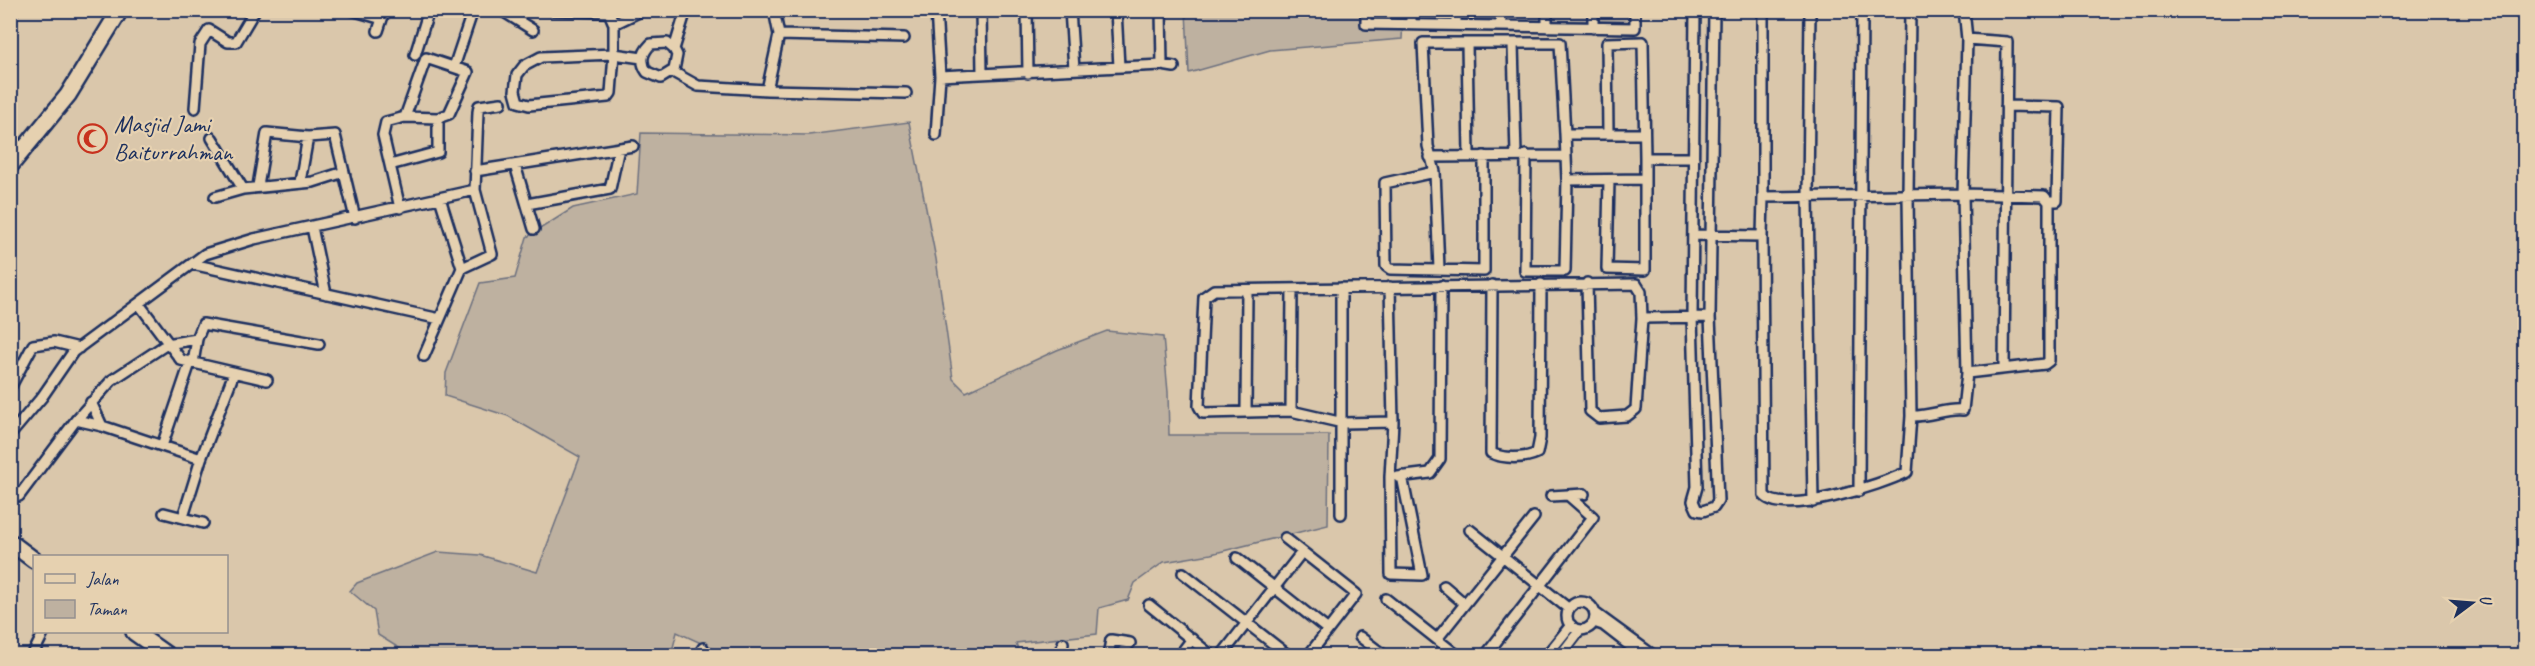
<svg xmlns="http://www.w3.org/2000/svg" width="2535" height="666" font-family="Caveat,sans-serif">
<rect width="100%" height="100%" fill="#dac7ab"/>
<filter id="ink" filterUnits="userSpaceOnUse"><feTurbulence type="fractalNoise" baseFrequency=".0167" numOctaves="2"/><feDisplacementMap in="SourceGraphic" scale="12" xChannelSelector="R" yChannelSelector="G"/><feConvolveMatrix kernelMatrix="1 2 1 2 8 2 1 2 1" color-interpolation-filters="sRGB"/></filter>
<g filter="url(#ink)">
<path fill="#beb1a0" stroke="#6c707f" stroke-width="1.5" d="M1186,11H1637V22L1403,18L1402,39L1270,50L1189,73Z
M909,122L936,259L953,379L966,392L1057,350L1107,331L1163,337L1168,392L1169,435H1329L1328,525L1211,554L1164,562L1135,583L1128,600L1099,608L1097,634L1016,643L1020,655H727L677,632L671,655H410L378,635L374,611L350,591L357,583L438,552L480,555L537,572L580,457L508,416L445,396L446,373L480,283L515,278L527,237L573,208L637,194L641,133L809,135Z"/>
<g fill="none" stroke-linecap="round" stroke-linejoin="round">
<defs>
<path id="minor" d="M352,10L382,19
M501,10L533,30
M552,10L609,12
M608,10L614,24V54L642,58
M774,10L779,35L767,90L906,93
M981,10L982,74
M1027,10L1028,73
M1070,10L1074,69
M1116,10L1119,67
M1161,10L1162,65
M1366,10V24L1635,28V10
M1456,10V25
M1695,10L1692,317L1697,487L1693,501L1697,510L1703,511L1714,507L1718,501L1710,317L1714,10
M1763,10V197
M1810,10L1808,197L1813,502
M1964,10L1967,39L1963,194L1967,373
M10,17L13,10
M614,24L643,10
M1411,24V10
M1501,26V10
M1547,27V10
M1593,28V10
M378,31L385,10
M779,35L904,38
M1967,39L2007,42L2004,367
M1467,44L1469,155
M1513,44L1516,155
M674,49L667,43L651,44C642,53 640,62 647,72L661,78L674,70L677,55L674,49L686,10
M614,54L611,93L608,97L529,105L518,102L515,91L517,75L524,66L541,57Z
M415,55L429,10
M454,67L473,10
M673,72L698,86L767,90
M940,76L1162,65L1174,67
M2006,106L2059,107L2057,201H2048
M195,108L200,44L209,30L228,42H236L255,10
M1608,134L1607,43L1643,42L1645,158
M936,135L940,76L936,10
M212,138L243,189L313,182L344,172
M10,141L26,149
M1526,155L1525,271H1565L1567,180L1565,134H1644
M1484,156V271L1390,269L1386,266L1385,183L1435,172L1428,146L1423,43H1560L1565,134
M1430,157L1565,156
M390,165L438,152V118L449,114L468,72L426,58L405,117
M515,165L534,229
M475,171L633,146
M1435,172L1439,269
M1567,180L1645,179
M1609,180L1607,269L1645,270V158H1694
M300,182L308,137
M258,186L267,133L308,137L335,135L355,218
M215,197L243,189
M440,198L462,268
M527,204L610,189L619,148
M400,208L383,135L386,122L405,117L438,118
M312,227L326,294
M1694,235L1762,236L1763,197L1963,194L2044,196L2049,202V361L2045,364L1967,373L1963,410C1946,408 1929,417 1911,416
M1762,236L1764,495C1782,518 1883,484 1907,472L1911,416L1908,196L1910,10
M192,264L440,319
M1587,283L1590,411L1599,418L1627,416L1636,409L1642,318
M1492,285L1491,453C1504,459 1524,459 1537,453L1540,438L1541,284
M1390,287L1393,422L1390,477L1391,574L1422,575L1402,476
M139,304L181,360L267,380
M424,356L462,268L492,254L475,190L478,112L479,106L501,103
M193,363L197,339
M10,388L33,345L54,342L79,348
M91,402L102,426
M1291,411L1292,289
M1246,412L1247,290
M76,420L102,426L201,459
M1393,422L1343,423L1291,411L1203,413L1199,406L1204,297L1214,290L1636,284L1641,292L1642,318L1710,317
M10,435L42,397L73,352L205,254L254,239L475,190
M162,446L190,363
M1398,477L1430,473L1440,459L1441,286
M1859,491L1862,10
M19,496L76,420L112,380L167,344L197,339L203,324L319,344
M1551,496L1584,494
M164,513L203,523
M1341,514V288
M183,517L201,459L234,373
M1470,530L1569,609
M1285,538L1356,594L1308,656
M1237,558L1328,630
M1183,573L1289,656
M1444,586L1465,604
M1386,599L1458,656
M1567 616a14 14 0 1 1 28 0a14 14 0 1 1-28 0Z
M1149,605L1212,656
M1595,613L1654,656
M1594,622L1603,625L1643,656
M1360,637L1385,656
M1437,639L1534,517
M32,656L44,632
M698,656L703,648
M1061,656L1063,643
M1108,656L1111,640L1130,643L1119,656
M1179,656L1192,639
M1221,656L1302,552
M1485,656L1593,517L1568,495
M1546,656L1571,625
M1560,656L1580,630"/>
<path id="primary" d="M10,166L68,95L120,10
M10,542L34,560
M134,632L168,656"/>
</defs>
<use href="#minor" stroke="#1b2f5e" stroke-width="14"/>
<use href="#primary" stroke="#1b2f5e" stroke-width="20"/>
<use href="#minor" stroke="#e6d1b0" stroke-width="9"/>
<use href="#primary" stroke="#e6d1b0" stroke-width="15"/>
</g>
</g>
<defs>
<symbol id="mosque-ring" viewBox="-11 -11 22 22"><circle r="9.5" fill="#e6d1b0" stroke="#c8321e" stroke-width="1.5"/><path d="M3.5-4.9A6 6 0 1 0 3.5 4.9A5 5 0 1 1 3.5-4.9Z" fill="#c8321e"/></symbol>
</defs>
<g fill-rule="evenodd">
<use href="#mosque-ring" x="76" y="122" width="33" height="33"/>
</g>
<g text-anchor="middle" stroke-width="4.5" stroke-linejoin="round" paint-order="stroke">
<g font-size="24" fill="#1b2f5e" stroke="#e6d1b0" text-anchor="start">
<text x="114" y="132">Masjid Jami<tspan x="114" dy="28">Baiturrahman</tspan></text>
</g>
</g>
<rect width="2535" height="666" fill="none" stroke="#e6d1b0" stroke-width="36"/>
<rect x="18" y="18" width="2499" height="630" fill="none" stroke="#1b2f5e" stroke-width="2" filter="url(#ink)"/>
<rect x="33" y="555" width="195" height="78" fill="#e6d1b0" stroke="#95908f" stroke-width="1.5"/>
<rect x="45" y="574" width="30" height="9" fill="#e6d1b0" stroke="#95908f" stroke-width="1.5"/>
<text x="87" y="585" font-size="18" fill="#1b2f5e">Jalan</text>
<rect x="45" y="600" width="30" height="18" fill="#beb1a0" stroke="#95908f" stroke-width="1.5"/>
<text x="87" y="615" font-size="18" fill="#1b2f5e">Taman</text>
<g transform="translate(2472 603) rotate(74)" stroke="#e6d1b0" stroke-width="4.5" paint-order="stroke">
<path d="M0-4.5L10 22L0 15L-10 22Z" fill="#1b2f5e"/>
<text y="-9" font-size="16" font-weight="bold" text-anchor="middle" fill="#1b2f5e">U</text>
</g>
</svg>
